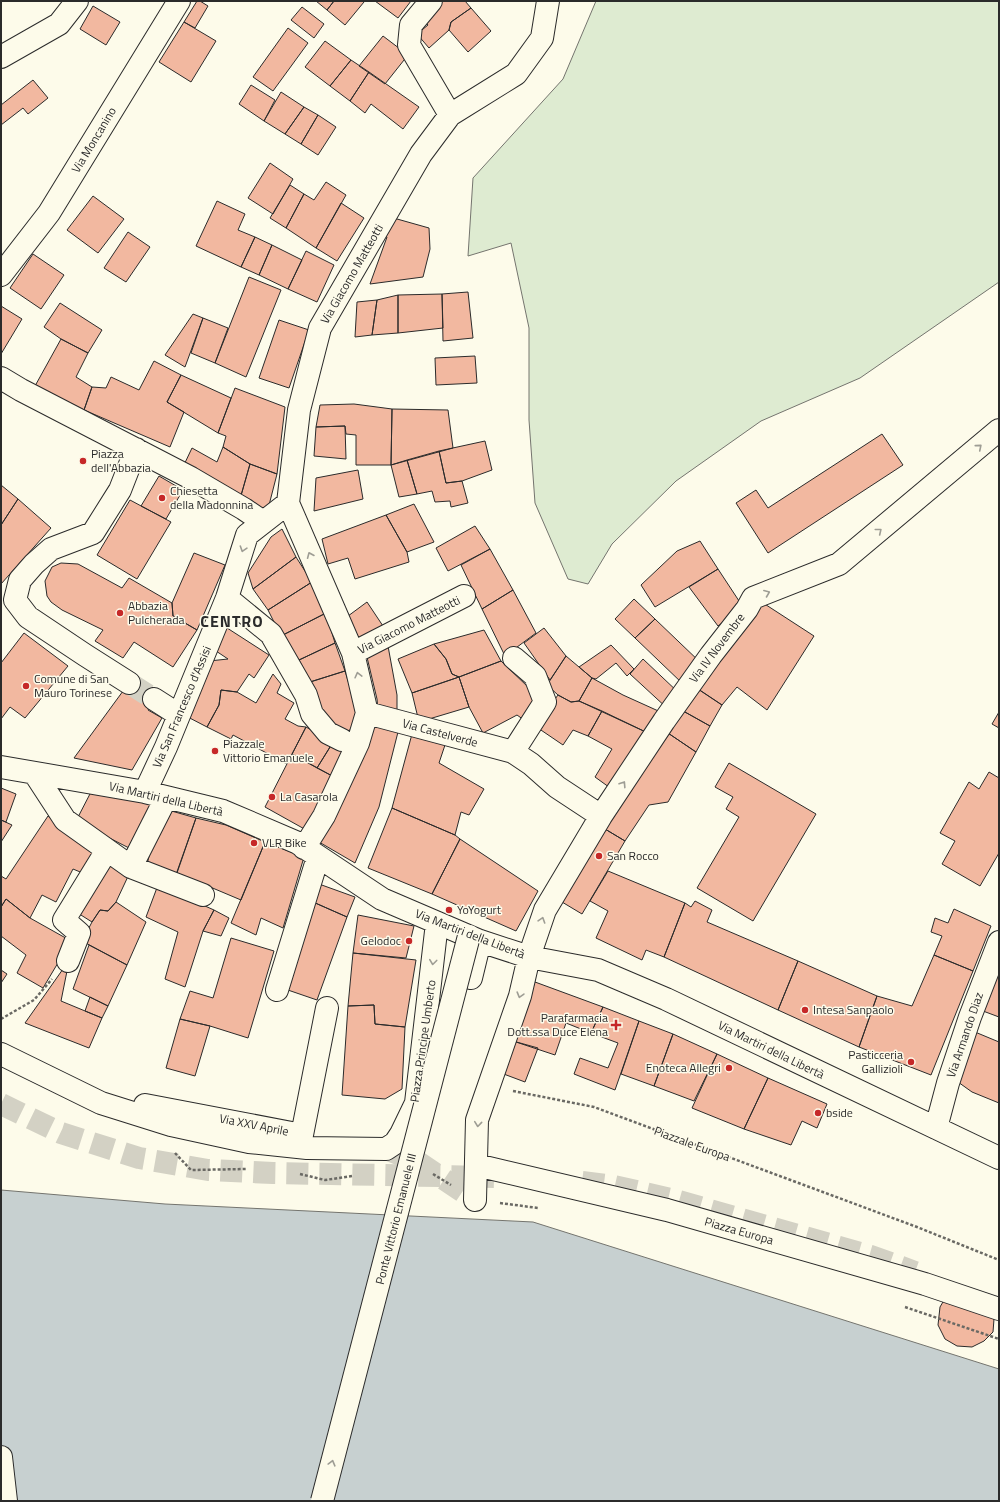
<svg xmlns="http://www.w3.org/2000/svg" width="1000" height="1502" font-family="'Titillium Web',sans-serif">
<rect width="100%" height="100%" fill="#fdfbea"/>
<path fill="#deebd1" stroke="#74746e" d="M596,1H999V282L860,378L761,421L676,481L612,544L588,584L568,579L535,503L529,420V328L511,243L468,256L473,178L563,79Z"/>
<path fill="#c7d0d0" stroke="#74746e" d="M1,1190L165,1204L533,1222L999,1369V1501H1Z"/>
<path fill="#f2b8a0" stroke="#2b2b2b" d="M197,1H200L208,6L195,28L184,22Z
M316,1H334L327,10Z
M334,1H363L364,2L345,25L327,10Z
M375,1H411L398,18Z
M443,1H465L471,8L451,22L449,30L429,48L417,34L428,25L423,19Z
M93,6L120,22L106,45L80,29Z
M302,7L324,24L314,38L291,20Z
M471,8L491,31L468,52L449,30L451,22Z
M184,22L216,41L191,82L159,62Z
M288,28L308,43L273,91L253,77Z
M383,36L408,55L385,84L359,66Z
M325,41L351,60L330,86L305,67Z
M351,60L369,72L350,101L330,86Z
M369,72L419,107L403,129L371,104L365,113L350,101Z
M33,80L48,98L28,114L23,108L1,125V105Z
M251,85L275,100L264,121L239,104Z
M281,92L304,107L285,134L264,121Z
M304,107L318,115L301,144L285,134Z
M318,115L336,127L318,155L301,144Z
M270,163L293,179L273,214L248,198Z
M326,182L346,195L316,248L286,228L304,194L314,200Z
M290,185L304,194L286,228L270,218Z
M93,196L124,219L98,253L67,230Z
M217,201L245,214L238,230L255,237L241,267L196,246Z
M341,203L364,218L337,261L316,248Z
M390,217L429,228L430,249L423,277L370,284L387,237L381,235Z
M128,232L150,247L126,282L104,268Z
M255,237L272,245L259,275L241,267Z
M272,245L302,260L288,289L259,275Z
M306,251L334,265L317,302L288,289Z
M33,254L64,275L41,309L10,288Z
M249,277L281,290L246,377L215,363Z
M468,292L473,338L443,341L442,294Z
M442,294L443,328L398,333V295Z
M398,295V333L372,335L377,300Z
M377,300L372,335L355,337L357,302Z
M60,303L102,330L88,353L61,339L44,327Z
M1,306L22,319L1,354Z
M193,314L203,318L185,367L165,355Z
M203,318L228,328L215,363L191,353Z
M279,320L309,330L289,388L259,378Z
M61,339L88,353L76,377L92,387L84,410L35,386Z
M475,356L477,383L436,385L435,358Z
M154,361L181,375L167,402L184,412L170,447L84,410L92,387L106,388L111,377L139,390Z
M181,375L231,398L218,433L167,402Z
M235,388L285,407L277,474L250,464L223,447L226,436L218,433Z
M354,404L392,409L391,465H356V435L346,434L345,426L316,427L320,405Z
M392,409L448,410L453,448L391,465Z
M345,426L346,459L314,456L316,427Z
M882,434L903,465L768,553L736,503L756,490L768,508Z
M485,441L492,470L462,481L446,483L439,451Z
M223,447L250,464L240,499L182,469L192,448L217,462Z
M439,451L446,483L462,481L468,503L451,507L450,501L435,502L432,491L417,494L407,460Z
M407,460L417,494L399,497L391,465Z
M250,464L277,474L267,513L240,499Z
M358,470L363,499L314,511L316,478Z
M159,476L183,490L166,519L141,506Z
M1,485L18,499L1,525Z
M18,499L51,528L1,584V525Z
M130,500L171,522L137,579L97,555Z
M414,504L434,542L407,552L386,515Z
M386,515L407,552L409,562L355,579L348,558L328,564L322,539Z
M475,526L490,549L448,571L436,548Z
M282,529L296,557L253,589L248,573L271,537Z
M700,541L718,569L655,607L641,585L677,551Z
M490,549L513,590L482,609L461,565Z
M194,553L225,565L197,630L173,616L172,603Z
M296,557L312,582L268,610L253,589Z
M61,563L78,564L122,588L129,578L172,603L173,616L197,630L173,667L134,642L123,658L95,641L103,630L62,610L51,602L47,596L45,581L52,567Z
M718,569L743,607L718,626L689,587Z
M312,582L326,613L281,636L268,610Z
M513,590L536,633L505,656L482,609Z
M634,599L655,619L635,638L615,619Z
M757,599L814,636L767,710L737,687L722,705L692,685Z
M367,602L385,629L359,641L344,619Z
M326,613L335,643L299,660L281,636Z
M655,619L702,664L683,684L635,638Z
M224,626L269,655L254,678L249,674L237,692L221,690L219,705L207,727L182,714L209,661L228,659L210,647Z
M544,628L566,656L550,680L524,643Z
M484,630L501,661L459,677L452,674L446,659L434,644Z
M24,633L68,666L25,718L10,707L1,719V663Z
M335,643L345,671L310,682L299,660Z
M434,644L446,659L452,674L459,677L412,693L398,659Z
M611,645L634,669L627,676L616,663L596,679L592,678L579,667Z
M388,646L397,695V711L378,710L377,699L366,653Z
M566,656L592,678L579,701L571,702L558,695L547,685Z
M643,659L680,694L668,709L630,674Z
M501,661L529,688L536,707L524,720L517,715L483,733L469,707L459,677Z
M345,671L362,726L338,734L324,726L310,682Z
M273,674L281,684L277,693L294,703L285,719L298,726L306,727L287,764L233,735L231,739L207,727L219,705L221,690L237,692L256,703Z
M134,676L158,691L148,710L162,718L132,770L74,758Z
M459,677L469,707L419,722L412,693Z
M592,678L623,695L665,714L650,734L579,701Z
M692,685L722,705L710,726L676,707Z
M558,695L571,702L579,701L602,711L588,736L573,730L563,745L535,726Z
M676,707L710,726L696,752L662,729Z
M602,711L650,734L613,790L595,777L612,749L588,736Z
M999,712V728L992,724Z
M370,723L398,732L379,807L355,863L319,842Z
M306,727L333,742L317,768L292,754Z
M662,729L696,752L668,802L649,805L625,841L600,826Z
M412,734L446,742L439,763L484,789L469,815L461,812L455,835L392,808Z
M332,744L350,752L336,778L317,768Z
M292,754L336,778L308,831L265,807Z
M729,763L816,814L753,921L697,888L739,817L726,809L733,797L715,787Z
M989,772L999,778V853L980,886L942,864L955,841L940,833L969,782L979,789Z
M1,788L16,794L6,822L1,820Z
M92,790L152,805L131,849L76,821Z
M392,808L455,835L460,839L432,894L368,868Z
M168,810L196,818L173,883L145,872L155,833Z
M48,816L97,850L85,874L73,869L56,902L42,895L30,918L6,899L1,907V876L6,879Z
M196,818L226,825L265,842L241,900L177,873Z
M1,820L12,825L1,842Z
M600,826L625,841L582,914L557,899Z
M460,839L538,891L516,931L432,894Z
M265,842L304,857L283,928L261,918L256,935L231,923Z
M103,862L131,870L116,902L108,911L100,910L92,922L73,910Z
M608,871L685,903L664,957L646,950L642,960L596,938L608,911L590,901Z
M319,884L355,897L347,917L313,902Z
M158,885L214,910L203,931L185,987L165,979L178,932L146,917Z
M6,899L30,918L71,941L43,988L17,973L26,955L1,936V907Z
M695,901L712,910L707,922L798,961L778,1010L664,957L685,903L691,907Z
M116,902L146,922L127,965L82,941L92,922L100,910L108,911Z
M313,902L347,917L317,1000L282,988Z
M954,909L991,926L973,971L934,955L942,936L931,932L935,918L948,923Z
M214,910L229,918L221,936L203,931Z
M358,915L414,926L406,958L353,953Z
M231,938L274,951L248,1038L210,1026L180,1019L190,991L213,998Z
M89,945L127,965L108,1006L73,989Z
M353,953L416,960L405,1027L375,1024L374,1005L348,1006Z
M934,955L973,971L931,1075L859,1047L877,996L912,1006Z
M798,961L877,996L859,1047L778,1010Z
M999,967V1017L983,1011Z
M63,969L67,971L61,1001L102,1018L89,1048L25,1023Z
M1,970L7,974L1,983Z
M535,982L603,1007L591,1033L566,1023L555,1055L513,1041Z
M90,997L108,1006L102,1018L85,1011Z
M374,1005L375,1024L405,1027L402,1089L385,1099L342,1095L348,1006Z
M603,1007L639,1021L615,1090L574,1074L580,1058L608,1068L618,1043L591,1033Z
M180,1019L210,1026L195,1076L166,1068Z
M639,1021L673,1034L654,1086L621,1074Z
M975,1032L999,1042V1103L972,1092L958,1082Z
M673,1034L717,1054L694,1101L654,1086Z
M513,1041L538,1048L525,1082L501,1073Z
M717,1054L768,1078L744,1129L692,1108Z
M768,1078L827,1104L817,1128L802,1121L791,1145L744,1129Z
M947,1295L994,1319L993,1332L984,1341L972,1347L957,1346L945,1339L938,1325L940,1307Z"/>
<g fill="none" stroke-linecap="round" stroke-linejoin="round">
<path stroke="#d3d1c4" stroke-width="22" stroke-dasharray="22 11" stroke-linecap="butt" d="M129,683L154,699
M386,1149L418,1162L475,1200"/>
<path stroke="#d3d1c4" stroke-width="22" stroke-dasharray="22 11" stroke-linecap="butt" d="M1,1104L61,1133L139,1158L208,1170L273,1173L494,1177
M582,1182L614,1186L675,1200L871,1256L915,1272"/>
<defs>
<path id="minor" d="M431,1L411,25L409,45L450,115
M1,57L59,24L77,1
M1,275L49,213L179,1
M1,378L21,390L191,478L244,509L263,522
M227,598L271,634L306,695L312,714L328,733L342,740
M353,653L464,596
M129,683L85,655L28,617L15,600L20,580L34,564L51,549L93,533L120,490L136,449
M154,699L179,715
M367,713L513,752L531,764L557,787L601,816
M513,752L545,702L535,676L514,658
M1,767L145,792L223,811L298,843L382,899L480,941L529,957L598,970L666,999L999,1158
M35,774L65,820L131,867
M145,792L166,747L227,598L247,535L288,503
M166,798L131,867L203,895
M304,848L324,816L358,743L367,713L353,653L288,503L299,410L320,328L421,154L450,115L516,74L542,38L548,1
M68,961L79,933L64,920L107,850
M471,978L480,941
M277,990L318,857
M1,1054L101,1103L171,1125L249,1142L307,1148L386,1149L395,1143L401,1134L416,1103L437,923
M145,1105L302,1135L327,1008
M936,1128L948,1083L970,1017L999,942
M476,1165L667,1210L925,1284L999,1309
M475,1200L477,1120L520,996L529,957L545,910L601,816L664,721L711,655L747,609L753,598L839,564L999,430"/>
<path id="major" d="M1,1457L6,1501"/>
</defs>
<use href="#minor" stroke="#2b2b2b" stroke-width="24"/>
<use href="#major" stroke="#2b2b2b" stroke-width="24"/>
<path stroke="#6a6964" stroke-width="2.5" stroke-dasharray="3 2" stroke-linecap="butt" d="M1,1019L34,1000L52,979
M513,1091L594,1107L917,1227L999,1260
M175,1153L191,1170L247,1169
M300,1174L325,1180L352,1176
M433,1174L451,1185
M500,1203L538,1208
M905,1307L999,1339"/>
<use href="#minor" stroke="#fdfbea" stroke-width="22"/>
<use href="#major" stroke="#fdfbea" stroke-width="22"/>
<defs>
<path id="minor-bridge" d="M322,1501L469,936"/>
</defs>
<use href="#minor-bridge" stroke="#2b2b2b" stroke-width="24" stroke-linecap="butt"/>
<use href="#minor-bridge" stroke="#fdfbea" stroke-width="22"/>
</g>
<defs><path id="oneway-chevron" d="M-2-3.5L2.5 0L-2 3.5" fill="none" stroke-width="1.6" stroke-linecap="round" stroke-linejoin="round"/></defs>
<g stroke="#9e9d94">
<use href="#oneway-chevron" transform="translate(979 447) rotate(-40)"/>
<use href="#oneway-chevron" transform="translate(879 531) rotate(-39)"/>
<use href="#oneway-chevron" transform="translate(243 549) rotate(108)"/>
<use href="#oneway-chevron" transform="translate(310 555) rotate(-113)"/>
<use href="#oneway-chevron" transform="translate(767 593) rotate(-22)"/>
<use href="#oneway-chevron" transform="translate(358 675) rotate(-104)"/>
<use href="#oneway-chevron" transform="translate(623 784) rotate(-57)"/>
<use href="#oneway-chevron" transform="translate(542 920) rotate(-72)"/>
<use href="#oneway-chevron" transform="translate(433 962) rotate(97)"/>
<use href="#oneway-chevron" transform="translate(520 995) rotate(106)"/>
<use href="#oneway-chevron" transform="translate(478 1124) rotate(96)"/>
<use href="#oneway-chevron" transform="translate(332 1463) rotate(-75)"/>
</g>
<g fill="#c62828" stroke="#fdfbea" stroke-width="1.5">
<circle cx="83" cy="461" r="4"/>
<circle cx="162" cy="498" r="4"/>
<circle cx="120" cy="613" r="4"/>
<circle cx="26" cy="686" r="4"/>
<circle cx="215" cy="751" r="4"/>
<circle cx="272" cy="797" r="4"/>
<circle cx="254" cy="843" r="4"/>
<circle cx="599" cy="856" r="4"/>
<circle cx="449" cy="910" r="4"/>
<circle cx="409" cy="941" r="4"/>
<circle cx="805" cy="1010" r="4"/>
<path d="M614 1019h4v4h4v4h-4v4h-4v-4h-4v-4h4z"/>
<circle cx="911" cy="1062" r="4"/>
<circle cx="729" cy="1068" r="4"/>
<circle cx="818" cy="1113" r="4"/>
</g>
<g text-anchor="middle" stroke-width="3" stroke-linejoin="round" paint-order="stroke">
<g font-size="12" fill="#2b2b2b" stroke="#fdfbea">
<text transform="translate(94 140) rotate(-59)" y="4">Via Moncanino</text>
<text transform="translate(352 274) rotate(-60)" y="4">Via Giacomo Matteotti</text>
<text transform="translate(409 625) rotate(-27)" y="4">Via Giacomo Matteotti</text>
<text transform="translate(717 648) rotate(-53)" y="4">Via IV Novembre</text>
<text transform="translate(182 707) rotate(-67)" y="4">Via San Francesco d'Assisi</text>
<text transform="translate(440 733) rotate(15)" y="4">Via Castelverde</text>
<text transform="translate(166 799) rotate(13)" y="4">Via Martiri della Libertà</text>
<text transform="translate(470 934) rotate(21)" y="4">Via Martiri della Libertà</text>
<text transform="translate(965 1035) rotate(-71)" y="4">Via Armando Diaz</text>
<text transform="translate(423 1041) rotate(-82)" y="4">Piazza Principe Umberto</text>
<text transform="translate(771 1050) rotate(26)" y="4">Via Martiri della Libertà</text>
<text transform="translate(254 1125) rotate(11)" y="4">Via XXV Aprile</text>
<text transform="translate(692 1144) rotate(20)" y="4">Piazzale Europa</text>
<text transform="translate(396 1219) rotate(-76)" y="4">Ponte Vittorio Emanuele III</text>
<text transform="translate(739 1231) rotate(16)" y="4">Piazza Europa</text>
</g>
<g font-size="12" fill="#2b2b2b" stroke="#fdfbea" text-anchor="start">
<text x="91" y="458">Piazza<tspan x="91" dy="14">dell'Abbazia</tspan></text>
<text x="170" y="495">Chiesetta<tspan x="170" dy="14">della Madonnina</tspan></text>
<text x="128" y="610">Abbazia<tspan x="128" dy="14">Pulcherada</tspan></text>
<text x="34" y="683">Comune di San<tspan x="34" dy="14">Mauro Torinese</tspan></text>
<text x="223" y="748">Piazzale<tspan x="223" dy="14">Vittorio Emanuele</tspan></text>
<text x="280" y="801">La Casarola</text>
<text x="262" y="847">VLR Bike</text>
<text x="607" y="860">San Rocco</text>
<text x="457" y="914">YoYogurt</text>
<text x="401" y="945" text-anchor="end">Gelodoc</text>
<text x="813" y="1014">Intesa Sanpaolo</text>
<text x="608" y="1022" text-anchor="end">Parafarmacia<tspan x="608" dy="14">Dott.ssa Duce Elena</tspan></text>
<text x="903" y="1059" text-anchor="end">Pasticceria<tspan x="903" dy="14">Gallizioli</tspan></text>
<text x="721" y="1072" text-anchor="end">Enoteca Allegri</text>
<text x="826" y="1117">bside</text>
</g>
<g font-size="16" font-weight="bold" letter-spacing="1" fill="#2b2b2b" stroke="#fdfbea">
<text x="232" y="627">CENTRO</text>
</g>
</g>
<rect width="1000" height="1502" fill="none" stroke="#2b2b2b" stroke-width="4"/>
</svg>
